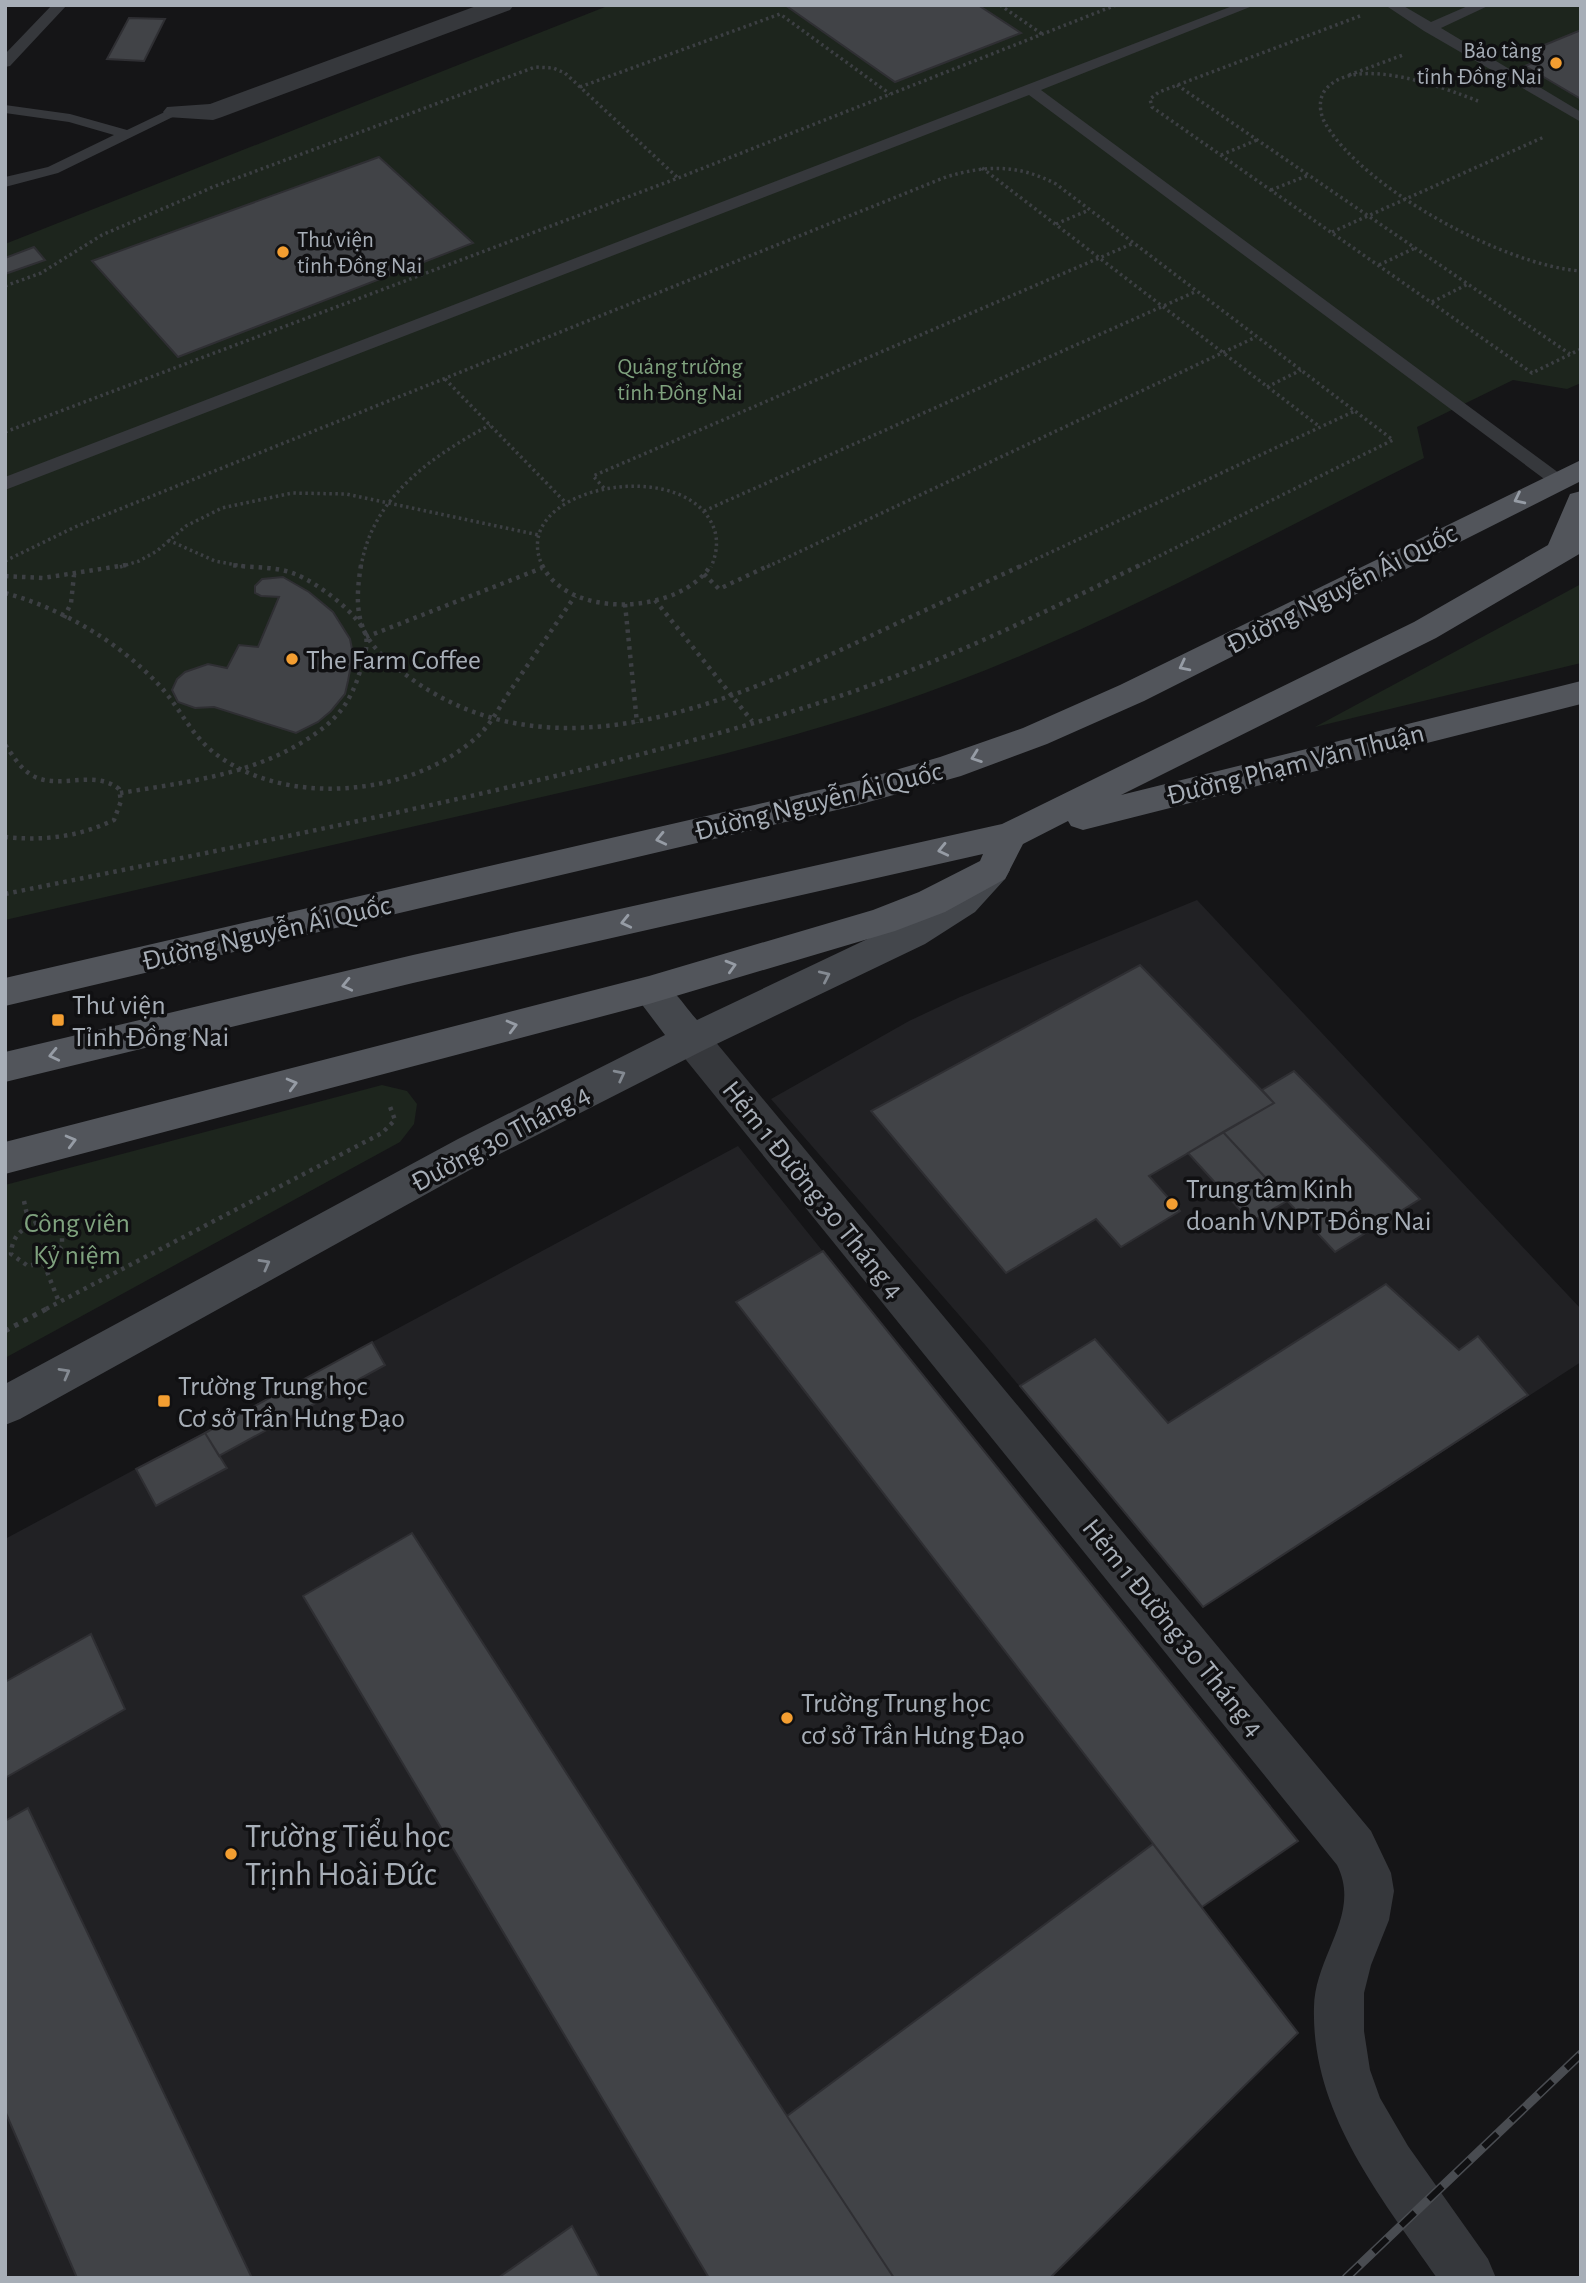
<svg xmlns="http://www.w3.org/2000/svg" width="1586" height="2283" font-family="'Alegreya Sans',sans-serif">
<rect width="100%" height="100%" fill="#151517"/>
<path fill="#212124" d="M1197,900L1581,1309V1362L1203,1607L986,1346L771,1099L909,1021L960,997Z
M738,1146L1298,1841L1202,1907L1298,2033L1050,2278H5V1539Z"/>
<path fill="#1d251d" d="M610,5H1581V383L1567,389L1513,380L1417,427L1424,458C1250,545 1077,643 891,705C760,749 624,778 490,809C328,846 167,883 5,920V244Z
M1581,584V663L1315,727Z
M382,1085L407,1091L417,1104L414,1124L400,1142L5,1358V1185Z"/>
<path fill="#414347" stroke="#2f2f33" stroke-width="2" d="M785,5H978L1021,33L895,82Z
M129,18L165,19L144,61L107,59Z
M1581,30V99L1525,66L1537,61L1525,53Z
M379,157L473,243L178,357L92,261Z
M34,247L45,260L5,274V258Z
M283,577L309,592L333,612L350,639L353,654L348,681L345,694L331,711L318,722L296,733L214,707L195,708L178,702L172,690L177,679L185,672L208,664L227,668L239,645L258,647L279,597L261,596L255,593V586L262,579Z
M1140,965L1274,1103L1149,1176L1180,1211L1121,1247L1096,1219L1006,1273L871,1111Z
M1294,1071L1420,1199L1335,1252L1223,1132L1274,1103L1262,1090Z
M1223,1132L1287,1201L1251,1222L1188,1153Z
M823,1251L1298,1841L1202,1907L736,1302Z
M1386,1284L1459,1350L1478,1336L1528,1395L1203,1607L1020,1386L1095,1339L1168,1423Z
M372,1342L385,1365L219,1456L205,1433Z
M205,1433L227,1468L156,1506L136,1469Z
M412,1533L787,2116L894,2278H709L303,1596Z
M91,1634L125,1709L5,1778V1682Z
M28,1808L252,2278H77L5,2111V1821Z
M1153,1844L1298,2033L1050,2278H894L787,2116Z
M572,2226L600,2278H498Z"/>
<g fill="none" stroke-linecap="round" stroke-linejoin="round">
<path stroke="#3c3f43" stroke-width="3.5" stroke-dasharray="2.5 3.5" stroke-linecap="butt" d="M1000,5L1042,34
M1360,16L1159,92L1150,99L1152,107L1532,373L1581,349
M1349,75L1403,55
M1177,85L1570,354
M580,87L780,14L890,94
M1478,101C1442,87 1357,55 1327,88C1318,97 1319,112 1325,123C1363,189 1506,266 1581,271
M1221,155L1257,140
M982,168L1320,427
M1271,190L1309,175
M1056,224L1089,210
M1332,232L1544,137
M1379,265L1415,248
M5,286L41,273L102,235L213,187L535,67L553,68L565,73L678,178
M1432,302L1468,284
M445,379L566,503
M1267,387L1301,370
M5,432L678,178L1116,5
M604,488L593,476L1134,243
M704,511L1197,291
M168,540L215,561L247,567
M5,561L75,527L946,177C986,165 1018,164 1056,184L1393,440L1137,567
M120,567L139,561L157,551L186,526L222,508L292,493L346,494L539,535
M361,567C372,497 432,456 490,425
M543,567C505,491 672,455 710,520C719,535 718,551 711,567
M767,567L1256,337
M1019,567L1355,411"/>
<path stroke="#3c3f43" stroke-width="4.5" stroke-dasharray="3.5 5" stroke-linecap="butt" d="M361,565C351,626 364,645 413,680C553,779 724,704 860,641C914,615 969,590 1023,565
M542,565C569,621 681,614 711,565
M704,574L719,589L770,565
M5,576L43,578L126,565
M5,593C61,608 119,642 159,685C178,705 190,733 212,751C283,809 412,797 478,736C492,723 501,704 512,688C533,657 554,627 575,596
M655,600L752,721
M625,604L637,723
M64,618L71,603L74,575
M366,637L542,568
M5,745C13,755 19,767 30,774C56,792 93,768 119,789L121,801L114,820C78,837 44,841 5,837
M120,793C181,783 251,775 304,741C336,722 351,703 361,668C364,659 368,646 366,636C360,614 316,582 295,574C275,566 252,568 232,565
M5,894C200,854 395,816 588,768C688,742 788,716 885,680C973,648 1057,606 1140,565
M24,1201L29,1224
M38,1222L52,1223L62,1231V1246L49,1261L28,1266L11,1254C12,1236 22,1228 38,1222Z
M44,1264L59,1302
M46,1309L382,1133L395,1120L389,1104"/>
<path stroke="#3c3f43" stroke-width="5" stroke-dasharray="4.5 6" stroke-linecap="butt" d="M5,1331L50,1307"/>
<path fill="#36383c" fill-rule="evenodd" d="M52,5H67L10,66L5,67V54Z
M1235,5H1255L1041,90L1563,476L1566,480L1563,484H1551L1029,95L5,490V477Z
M1385,5H1402L1431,22L1470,5H1490L1441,28L1581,112V122L1424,31Z
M5,105L70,114L127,130L171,109L176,108L183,112L58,173L5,187V177L48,167L114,135L69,122L5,113Z"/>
<path fill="#36383c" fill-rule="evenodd" d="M479,5H514L510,10L222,117L213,120L167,117L163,112L167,107L210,104Z
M691,1024L704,1028L1371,1831L1391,1873L1394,1891L1389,1920L1371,1965L1364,1993V2031L1370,2070L1380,2098L1408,2146L1488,2259L1496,2278H1437C1380,2196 1311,2112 1314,2007C1315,1955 1362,1914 1337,1865L678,1050L672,1039L678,1028Z"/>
<path fill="#44474c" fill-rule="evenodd" d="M993,857L1005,861L1010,870L1005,879L975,912L925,944L704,1050L486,1161L20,1419L5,1425V1384L458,1139L665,1035L631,990L636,980C665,971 679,1000 697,1020L899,924L949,892L981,861Z"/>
<path fill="#52555b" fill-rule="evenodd" d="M1581,460V481L1144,701L1047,744L961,776L858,805L5,1006V978L858,781L940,757L1023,728L1120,685Z
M1581,491V553L1436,638L1121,795L1581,681V704L1083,830L1071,826L1068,821L1023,844L1005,879L945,912L895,931L649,1004L5,1174V1142L649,976L873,910L919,892L980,861L983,854L413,983L5,1082V1052L413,955L1002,824L1414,622L1548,545L1570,494Z"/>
<defs>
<path id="rail" d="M1346,2278L1581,2054"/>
</defs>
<use href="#rail" stroke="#494c51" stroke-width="9"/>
<use href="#rail" stroke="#101012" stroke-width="6" stroke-dasharray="19" stroke-linecap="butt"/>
</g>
<defs><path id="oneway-chevron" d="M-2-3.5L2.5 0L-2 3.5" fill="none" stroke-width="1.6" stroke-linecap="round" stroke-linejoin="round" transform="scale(1.75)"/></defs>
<g stroke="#969ca5">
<use href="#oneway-chevron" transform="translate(1519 499) rotate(154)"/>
<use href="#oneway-chevron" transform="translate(1184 666) rotate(153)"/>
<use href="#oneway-chevron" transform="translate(976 757) rotate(160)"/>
<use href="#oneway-chevron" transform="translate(661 839) rotate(167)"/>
<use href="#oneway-chevron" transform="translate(943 850) rotate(167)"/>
<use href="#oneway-chevron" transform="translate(626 922) rotate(167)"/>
<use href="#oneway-chevron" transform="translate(731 966) rotate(-16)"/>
<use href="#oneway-chevron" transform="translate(347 985) rotate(167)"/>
<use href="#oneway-chevron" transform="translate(512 1026) rotate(-15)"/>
<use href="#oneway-chevron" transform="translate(54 1055) rotate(167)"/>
<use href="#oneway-chevron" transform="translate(292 1084) rotate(-15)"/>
<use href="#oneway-chevron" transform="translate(71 1141) rotate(-15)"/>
</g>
<g stroke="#848a92">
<use href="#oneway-chevron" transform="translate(825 976) rotate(-25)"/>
<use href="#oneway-chevron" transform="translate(620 1075) rotate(-27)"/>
<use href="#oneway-chevron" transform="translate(265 1264) rotate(-29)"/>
<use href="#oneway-chevron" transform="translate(65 1373) rotate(-29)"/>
</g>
<g fill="#f39e31" stroke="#101012" stroke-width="2.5">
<circle cx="1556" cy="63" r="7"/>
<circle cx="283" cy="252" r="7"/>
<circle cx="292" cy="659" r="7"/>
<rect x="51" y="1013" width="14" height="14" rx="3.5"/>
<circle cx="1172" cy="1204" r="7"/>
<rect x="157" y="1394" width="14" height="14" rx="3.5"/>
<circle cx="787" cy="1718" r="7"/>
<circle cx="231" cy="1854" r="7"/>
</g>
<g text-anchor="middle" stroke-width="7" stroke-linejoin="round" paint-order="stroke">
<g font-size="23" fill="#a7aeb7" stroke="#101012" text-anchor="end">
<text x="1542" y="58">Bảo tàng<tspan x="1542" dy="26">tỉnh Đồng Nai</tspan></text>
<text x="297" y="247" text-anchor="start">Thư viện<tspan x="297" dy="26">tỉnh Đồng Nai</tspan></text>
</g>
<g font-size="23" fill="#7fa27e" stroke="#101012">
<text x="680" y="374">Quảng trường<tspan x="680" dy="26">tỉnh Đồng Nai</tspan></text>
</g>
<g font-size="28" fill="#a7aeb7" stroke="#101012">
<text transform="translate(1341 588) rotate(-27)" y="10">Đường Nguyễn Ái Quốc</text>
<text transform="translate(1295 763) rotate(-14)" y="10">Đường Phạm Văn Thuận</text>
<text transform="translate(818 800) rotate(-14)" y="10">Đường Nguyễn Ái Quốc</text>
<text transform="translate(266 932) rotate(-13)" y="10">Đường Nguyễn Ái Quốc</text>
<text transform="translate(500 1137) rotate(-28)" y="10">Đường 30 Tháng 4</text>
<text transform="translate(814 1189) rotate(51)" y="10">Hẻm 1 Đường 30 Tháng 4</text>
<text transform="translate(1174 1627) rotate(51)" y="10">Hẻm 1 Đường 30 Tháng 4</text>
</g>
<g font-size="28" fill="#a7aeb7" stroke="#101012" text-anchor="start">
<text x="306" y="669">The Farm Coffee</text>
<text x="72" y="1014">Thư viện<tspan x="72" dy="32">Tỉnh Đồng Nai</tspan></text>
<text x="1186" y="1198">Trung tâm Kinh<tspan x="1186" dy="32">doanh VNPT Đồng Nai</tspan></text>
<text x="178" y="1395">Trường Trung học<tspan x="178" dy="32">Cơ sở Trần Hưng Đạo</tspan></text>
<text x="801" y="1712">Trường Trung học<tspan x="801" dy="32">cơ sở Trần Hưng Đạo</tspan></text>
</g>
<g font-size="28" fill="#7fa27e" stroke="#101012">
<text x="77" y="1232">Công viên<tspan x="77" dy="32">Kỷ niệm</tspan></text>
</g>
<g font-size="33" fill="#a7aeb7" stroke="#101012" text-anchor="start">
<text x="245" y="1847">Trường Tiểu học<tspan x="245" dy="38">Trịnh Hoài Đức</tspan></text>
</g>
</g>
<rect width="1586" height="2283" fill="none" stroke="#a7aeb7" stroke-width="14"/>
</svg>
